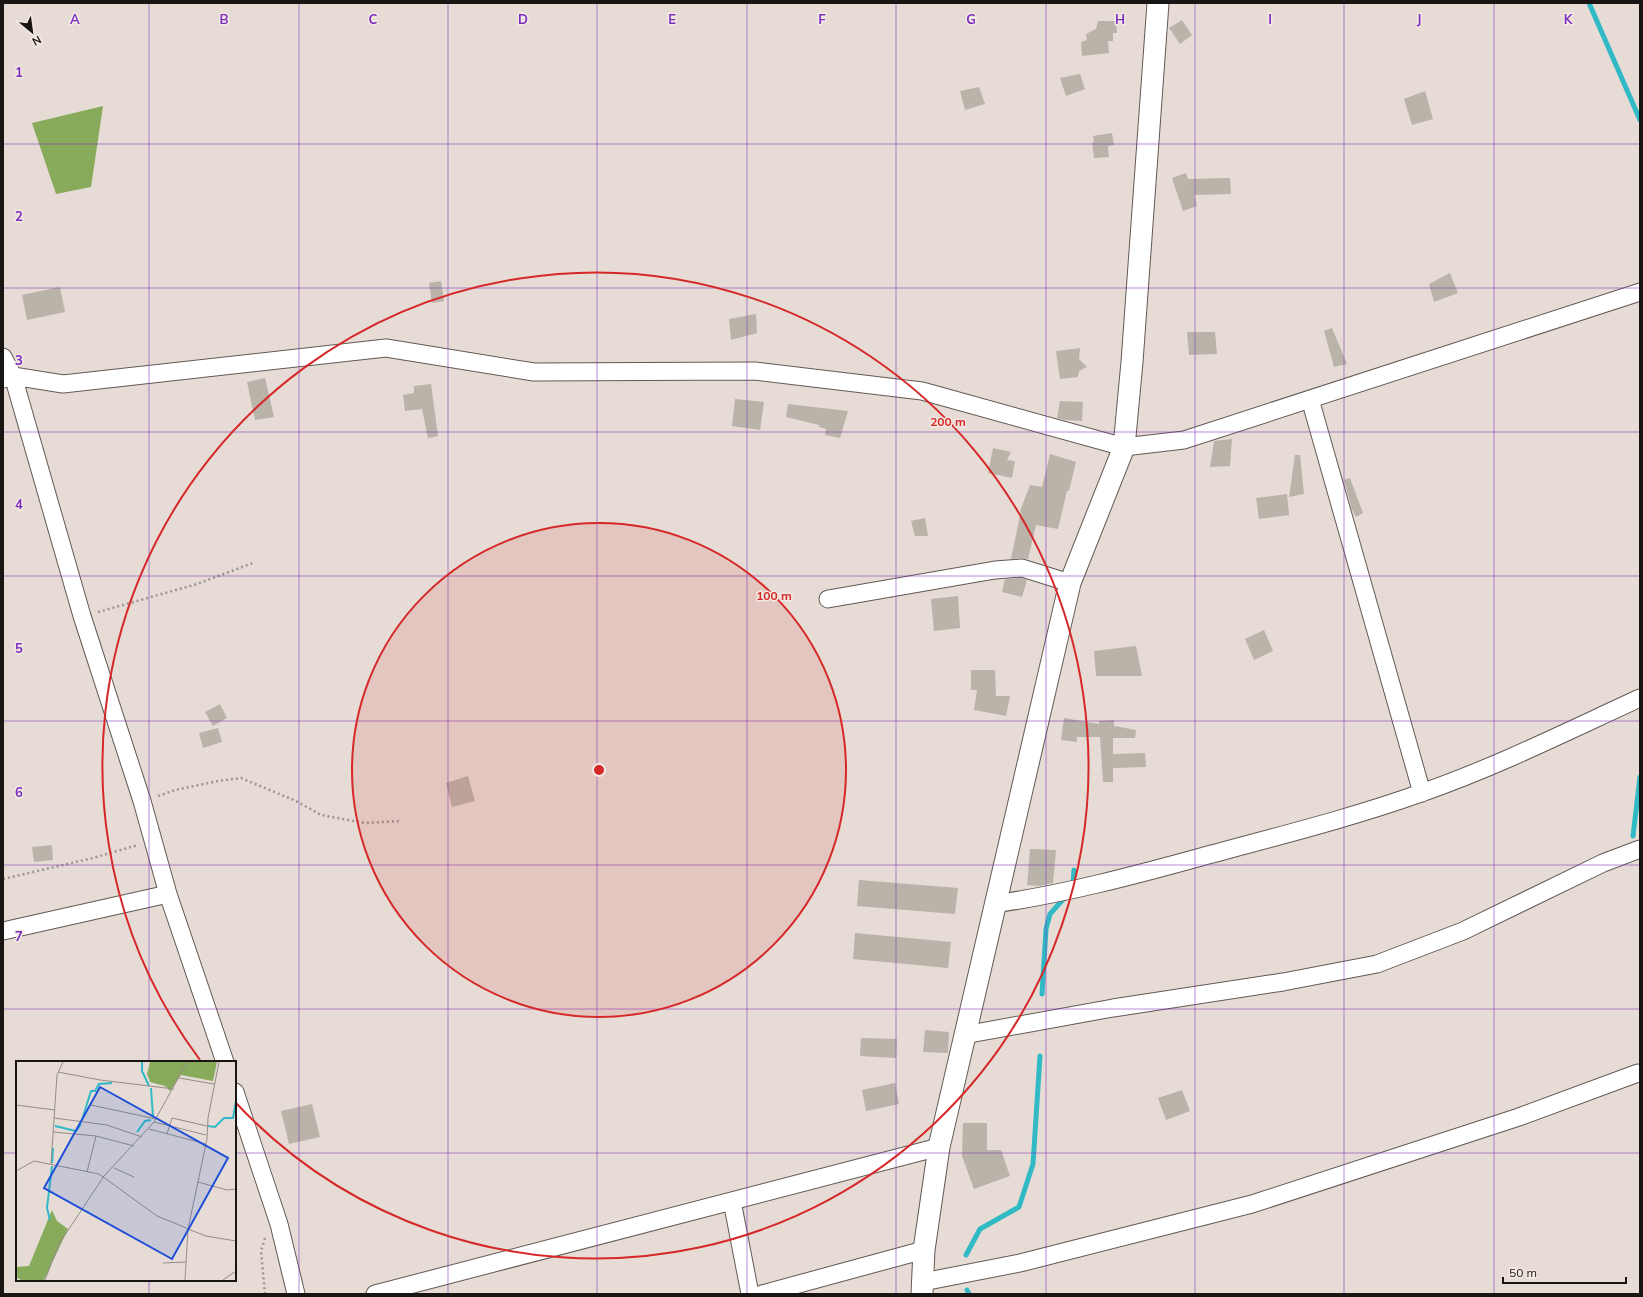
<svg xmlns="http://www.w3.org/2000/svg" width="1643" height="1297" font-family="Mulish,sans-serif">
<rect width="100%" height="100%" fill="#e6dcd5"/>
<path fill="#87aa5b" d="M103,106L91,187L56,194L32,123Z"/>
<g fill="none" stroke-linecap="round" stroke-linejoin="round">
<path stroke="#31bac6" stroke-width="5" d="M1589,3L1640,120
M1633,836L1640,777
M1073,883L1074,870
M1042,994L1046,929L1050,914L1066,896
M966,1255L980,1229L1019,1207L1033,1164L1040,1056
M967,1290L969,1294"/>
</g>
<path fill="#b9b3aa" d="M1182,20L1192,35L1180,44L1169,28Z
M1098,21H1116L1117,33H1113V41H1108L1109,53L1082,56L1081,42L1087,40L1086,34L1096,29Z
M1080,74L1085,89L1066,96L1060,78Z
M979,87L985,104L965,110L960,91Z
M1425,91L1433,119L1412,125L1404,99Z
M1112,133L1114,145L1108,146L1109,157L1094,158L1092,142H1094L1093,136Z
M1186,173L1188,179L1230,178L1231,194L1194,195L1197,206L1183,211L1172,178Z
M1450,273L1458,293L1434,302L1429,284Z
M441,281L444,301L432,303L429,283Z
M60,287L65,312L27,320L22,295Z
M756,314L757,333L731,340L729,319Z
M1332,328L1347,364L1334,367L1324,331Z
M1187,332H1215L1217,354L1189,355Z
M1080,348L1079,359L1087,367L1079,371L1078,377L1060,379L1056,351Z
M265,378L274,417L255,420L247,382Z
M431,384L438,436L428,438L422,409L405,411L403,395L414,393V386Z
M735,399L764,402L760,430L732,426Z
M1060,401L1083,402L1082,421L1065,420L1057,418Z
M788,404L848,411L840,438L825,435L826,429L819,427V425L786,417Z
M1232,439L1230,466L1210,467L1214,441Z
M993,448L1011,452L1007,460L1015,461L1012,478L988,473Z
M1050,454L1076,462L1069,491H1067L1058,529L1036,525L1028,559L1022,558L1011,559L1021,511H1020L1030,485L1042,487Z
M1295,455H1300L1304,494L1289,497Z
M1350,478L1363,513L1356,517L1352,510L1344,480Z
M1287,494L1289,515L1259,519L1256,498Z
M925,518L928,536H915L911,521Z
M1021,578L1027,580L1022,597L1002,592L1005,579Z
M958,596L960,628L934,631L931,599Z
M1264,630L1273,651L1254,660L1245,639Z
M1136,646L1142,676H1096L1094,651Z
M971,670H995L996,696H1010L1006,716L974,710L977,690H971Z
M220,704L227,718L213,726L205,712Z
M1064,718L1099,724V721L1114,720V726L1136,730L1135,738H1113V754L1145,753L1146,767L1113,768V782H1103L1100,737H1077V742L1061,740Z
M218,728L222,742L203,748L199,733Z
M468,776L475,801L452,807L446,783Z
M52,845L53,860L34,862L32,847Z
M1030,849L1056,850L1053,883L1039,886L1027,885Z
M859,880L958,888L955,914L857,906Z
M855,933L951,942L948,968L853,959Z
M925,1030L949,1032L948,1053L923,1052Z
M861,1038L897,1039L896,1058L860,1056Z
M895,1083L899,1104L866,1111L862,1090Z
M1182,1090L1190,1111L1166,1120L1158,1098Z
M312,1104L320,1137L289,1144L281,1111Z
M963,1123H987V1150H1001L1010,1176L974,1189L962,1156Z"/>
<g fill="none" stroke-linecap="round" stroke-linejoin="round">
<defs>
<path id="minor" d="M3,357L13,376L63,384L386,348L534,372L755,371L922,391L1124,447L1184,440L1640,292
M3,379L13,376L82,616L142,801L168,894L225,1062
M1310,399L1422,793
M828,599L995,570L1022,568L1070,583
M994,904C1064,894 1132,876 1201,857C1274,837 1348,819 1421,793C1496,767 1568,731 1640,698
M3,931L168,894
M964,1035L1113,1008L1283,982L1377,964L1463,931L1603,863L1640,849
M235,1092L279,1224L296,1294
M732,1201L750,1294
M923,1282L1020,1263L1252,1204L1519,1117L1638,1073
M375,1294L939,1147
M762,1294L924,1250"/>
<path id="tertiary" d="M922,1294L924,1250L939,1147L1070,583L1124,447L1132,362L1158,3"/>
</defs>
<use href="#minor" stroke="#625954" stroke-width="19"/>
<use href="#tertiary" stroke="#625954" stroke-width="23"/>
<path stroke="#9c948f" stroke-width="2.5" stroke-dasharray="2 3" stroke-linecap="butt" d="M98,612L197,584L253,563
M158,796L175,790L218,781L241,778L296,801L321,815L365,823L401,821
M3,879L93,858L138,845
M265,1238L261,1251L265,1294"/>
<use href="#minor" stroke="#fff" stroke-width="17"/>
<use href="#tertiary" stroke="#fff" stroke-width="21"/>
</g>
<path fill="none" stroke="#7b2cbf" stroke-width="1" stroke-opacity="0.55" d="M149,3V1062M299,3V1294M448,3V1294M597,3V1294M747,3V1294M896,3V1294M1046,3V1294M1195,3V1294M1344,3V1294M1494,3V1294M3,144H1640M3,288H1640M3,432H1640M3,576H1640M3,721H1640M3,865H1640M3,1009H1640M3,1153H17M235,1153H1640M149,1280V1294"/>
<circle cx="599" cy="770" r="247" fill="#d62828" fill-opacity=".12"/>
<g fill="none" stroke="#d62828" stroke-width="2">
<circle cx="599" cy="770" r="247"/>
<path d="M200 1060A493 493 0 1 1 236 1103"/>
</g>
<g transform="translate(16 1061)">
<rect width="220" height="220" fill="#e6dcd5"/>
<path d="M134,1H201L197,20L165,14L154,30L149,25L134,21L131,13ZM36,149L41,160L52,168L28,219H5L0,216V206L13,205Z" fill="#87aa5b"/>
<path fill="none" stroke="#31bac6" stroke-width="2" d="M126,1V10L133,25M135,27L137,56M66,59L75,30H79L83,23L96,22M39,65L60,70L65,63M192,65L199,66L208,57H217L220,40M121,71L129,60L135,59M36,102L37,87M34,159L31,147L36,105"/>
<path fill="none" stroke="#948c87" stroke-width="1" d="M203,1L192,57L191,78L172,168L190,175L220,180M42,11L84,19L158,28M163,17L198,23M0,44L39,49M75,44L140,58M38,57L91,64L126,76M138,61L190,74M133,68L190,83M37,71L80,75L118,85M151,73L156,57L191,65M35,103L41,14L47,1M98,107L118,116M0,110L18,100L83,113L141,155L168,166L172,168L169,219M71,111L80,75M182,121L211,129L220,128M147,202L170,201M29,219L43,183L88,115L138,61L171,1M207,219L220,210"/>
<path fill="#1d4ed8" fill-opacity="0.15" stroke="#1d4ed8" stroke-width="2" d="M84,26L212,97L156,198L28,127Z"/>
<rect width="220" height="220" fill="none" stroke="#181513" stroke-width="2"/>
</g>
<g font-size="13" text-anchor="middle" font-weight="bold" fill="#7b2cbf" stroke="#f4e9e2" stroke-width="3" stroke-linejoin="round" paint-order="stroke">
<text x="75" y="24">A</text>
<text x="224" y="24">B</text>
<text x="373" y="24">C</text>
<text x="523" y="24">D</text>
<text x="672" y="24">E</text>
<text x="822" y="24">F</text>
<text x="971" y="24">G</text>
<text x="1120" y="24">H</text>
<text x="1270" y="24">I</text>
<text x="1419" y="24">J</text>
<text x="1568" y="24">K</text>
<text x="19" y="77">1</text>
<text x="19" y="221">2</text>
<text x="19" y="365">3</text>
<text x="19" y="509">4</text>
<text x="19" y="653">5</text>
<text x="19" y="797">6</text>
<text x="19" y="941">7</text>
</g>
<circle cx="599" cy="770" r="6" fill="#d62828" stroke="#f4e9e2" stroke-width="2"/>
<g font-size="12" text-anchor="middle" font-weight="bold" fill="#d62828" stroke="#f4e9e2" stroke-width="3" stroke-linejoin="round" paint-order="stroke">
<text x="948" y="426">200 m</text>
<text x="774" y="600">100 m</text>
</g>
<rect width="1643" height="1297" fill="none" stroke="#181513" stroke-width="8"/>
<g transform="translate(32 32) rotate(151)" stroke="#f4e9e2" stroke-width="3" paint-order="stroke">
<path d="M0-3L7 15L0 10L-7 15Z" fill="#181513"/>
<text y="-6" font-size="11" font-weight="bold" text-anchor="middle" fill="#181513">N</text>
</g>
<path d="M1503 1277v6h123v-6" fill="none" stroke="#181513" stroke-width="2"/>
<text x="1509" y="1277" font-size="12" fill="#181513" stroke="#f4e9e2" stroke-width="3" paint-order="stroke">50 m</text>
</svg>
